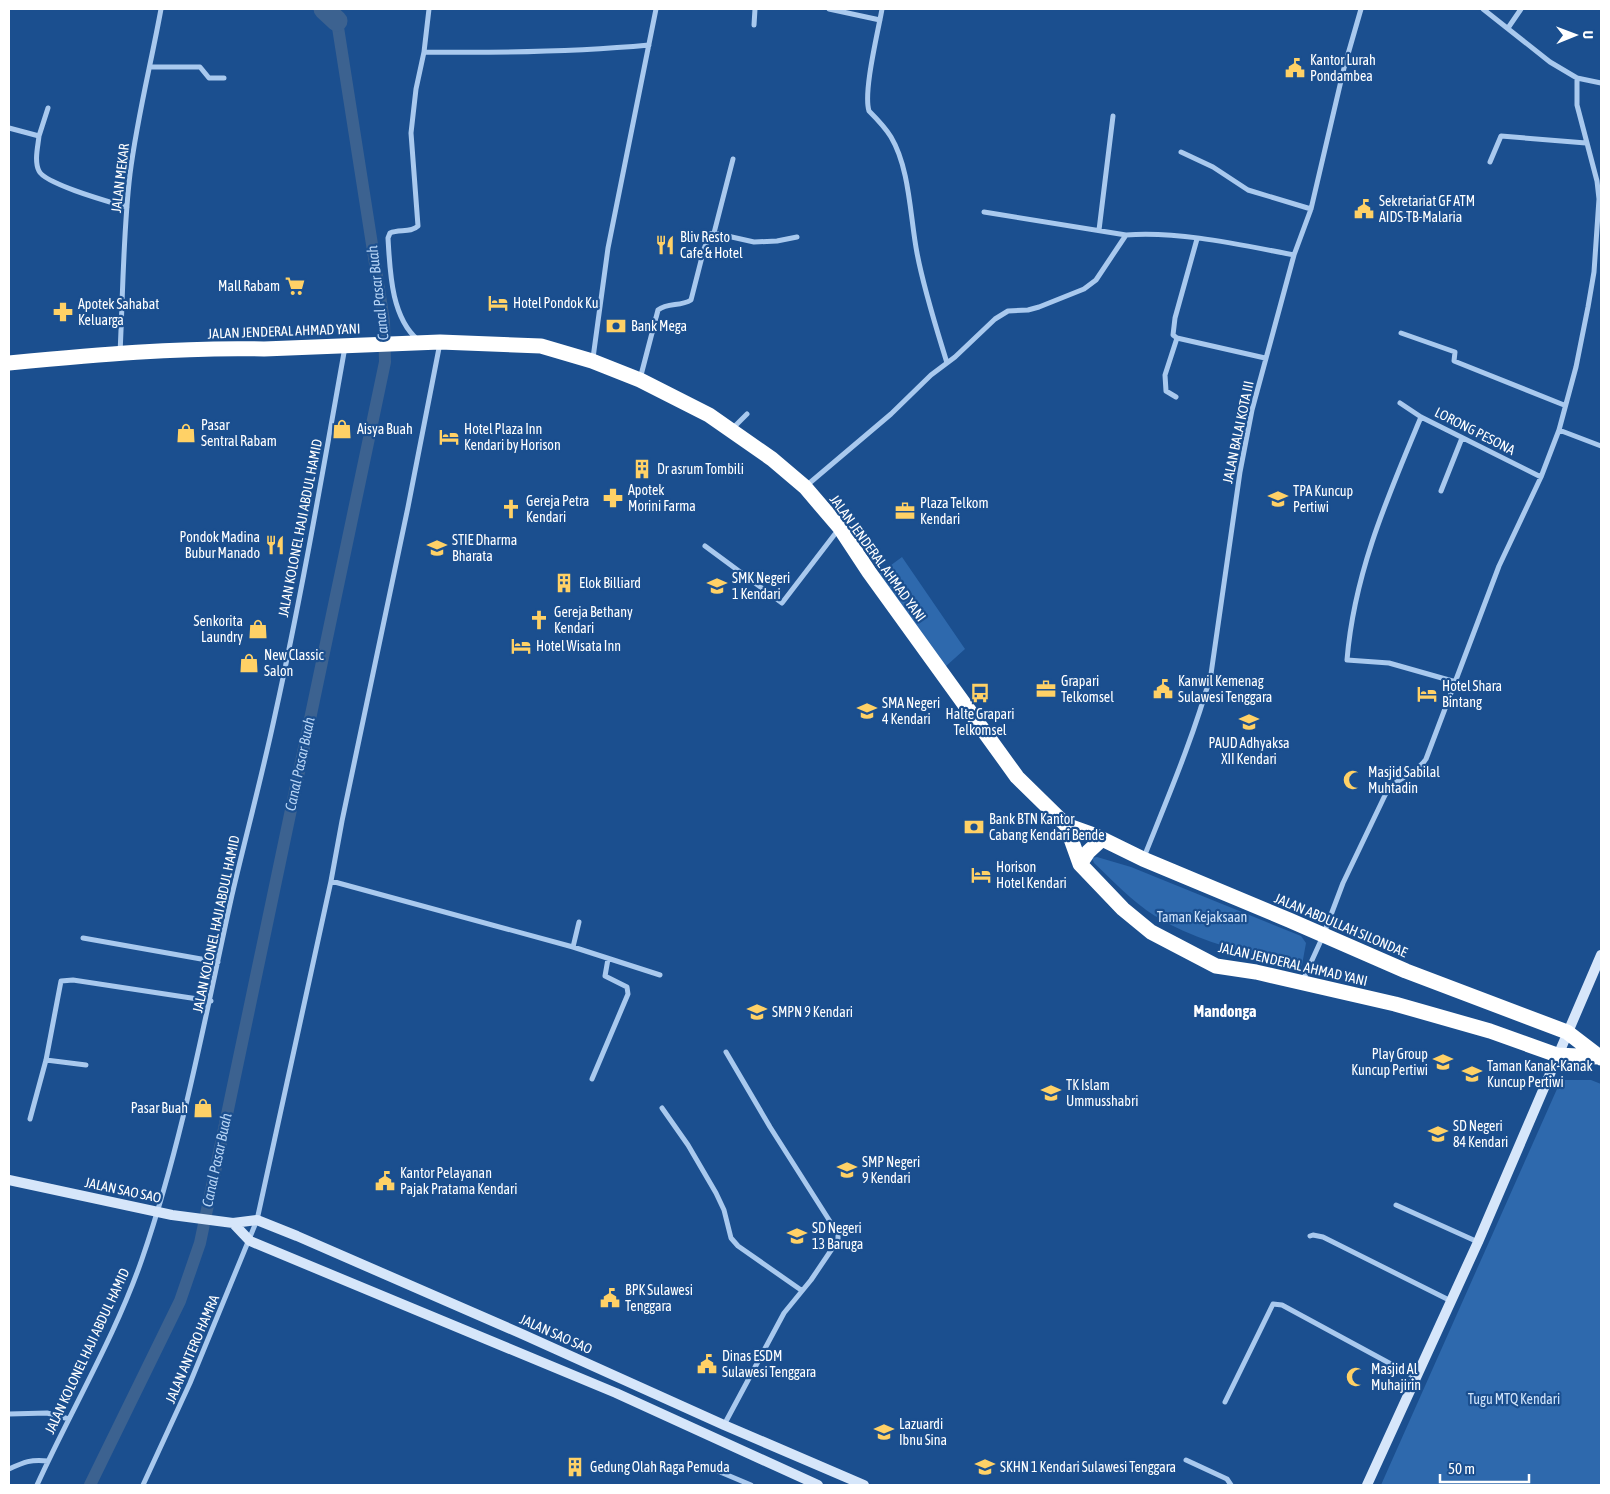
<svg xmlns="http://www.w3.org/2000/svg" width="1610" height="1494" font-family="'Asap Condensed',sans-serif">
<rect width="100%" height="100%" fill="#1b4f8f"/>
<path fill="#2e69ad" d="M902,557L965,649L945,667L879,574Z
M1097,857L1131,867L1301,936L1306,943L1302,965L1301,966C1251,954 1199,943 1155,916C1132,901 1113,881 1094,863L1092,858Z
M1561,1080H1591L1601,1084V1485H1381Z"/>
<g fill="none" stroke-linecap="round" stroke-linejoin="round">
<path stroke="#3c6290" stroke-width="12" d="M90,1485L180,1301L200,1243L385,362L384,321L337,21"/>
<path stroke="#3c6290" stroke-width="21" d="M324,9L337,21"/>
<path stroke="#a9c9ee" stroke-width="5" d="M429,9L424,52C499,53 574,52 649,45
M829,9L880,20
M882,9C878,32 863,92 869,111C877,119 885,127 891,137C910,169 910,217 917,253C924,290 936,327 947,363
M1483,9L1550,62L1577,78L1601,83
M754,25L755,9
M1508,28L1521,9
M150,67H200L209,78H224
M9,128L39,136C38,146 34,161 39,171C45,184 110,202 127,207
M39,136L48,108
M1181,152L1213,167L1248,190L1311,209
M1490,162L1501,136L1586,143
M984,212L1126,235
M1099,230L1113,116
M714,233L733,159
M1197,239L1175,318L1173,335L1177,338L1265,358
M1401,333L1455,352L1454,361L1564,405
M418,340C391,317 390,271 388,238L390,233C399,229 411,233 418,226L411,133L416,89L424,52
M120,353C123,293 123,233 130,174C137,118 151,64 161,9
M593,358L608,248L656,9
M640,379L658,310C668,302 680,307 691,300L704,249L710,234L714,233L754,242L777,241L797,237
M1176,397L1166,391L1165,375L1177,338
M1400,403L1421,417L1541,477
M1421,417C1388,496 1354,573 1347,660L1389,663L1456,682
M732,429L747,414
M1559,430L1601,446
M806,486L891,414L931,375L955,357L995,319L1008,311L1028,310L1039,307L1084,289L1096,280L1126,235C1181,231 1241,245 1294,255
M1441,491L1462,438
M705,546L782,603L838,530
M1144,857C1168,797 1194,736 1211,674L1240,472L1252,410L1294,255L1311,209L1344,68L1361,9
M331,881L573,947L660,975
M83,938L218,962
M573,947L579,922
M1303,980L1323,936L1343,883L1388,789C1400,777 1417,773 1426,759L1499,566L1541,477L1559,430L1576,367L1588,307L1594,272L1599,199L1597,181L1577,105V78
M46,1060L86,1065
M592,1079L628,994L627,987L605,976L608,959
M662,1108L688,1145L716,1193L724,1210L731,1238L738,1246L801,1290
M30,1119L46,1060L61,981L73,980L211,1001
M1396,1205L1478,1242
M1310,1236L1313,1235L1323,1237L1451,1301
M1225,1402L1273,1304L1282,1305L1415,1377
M9,1414L47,1413L69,1419
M724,1425L784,1313L811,1280L838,1240V1234L770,1127L726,1052
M1186,1460L1227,1479L1231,1485
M9,1469C24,1462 31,1459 48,1461
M713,1469L751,1485
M37,1485C71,1410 115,1337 142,1259C183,1140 205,1017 232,895C246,835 262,776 275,715C302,593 323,470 345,347
M143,1485L190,1383L257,1220L331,881L342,821L408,507L440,343"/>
<path stroke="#d6e6fa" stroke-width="10" d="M9,1180L172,1215L233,1223L257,1220L297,1236L522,1334L724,1425L864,1485
M233,1223L250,1241L616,1393L818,1485
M1367,1485L1478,1242L1601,955"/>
<path stroke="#fff" stroke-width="15" d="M9,363C94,355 179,347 264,349L440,342L541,346L592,361L640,380L709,415L772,459L805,487L840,528L869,572L1017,777L1066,825L1080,864L1123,909L1151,932L1216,966L1256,972L1395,1004L1490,1031L1557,1055L1599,1057
M1066,825L1094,835L1143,859L1289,920L1406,971L1567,1032L1601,1058
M1080,864L1088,852L1102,839"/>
</g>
<defs>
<symbol id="civic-bare" viewBox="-9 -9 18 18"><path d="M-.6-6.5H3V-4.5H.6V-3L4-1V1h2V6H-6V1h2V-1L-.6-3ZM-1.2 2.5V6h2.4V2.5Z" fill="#ffd166" stroke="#1b4f8f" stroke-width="2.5" paint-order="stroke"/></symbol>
<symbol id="restaurant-bare" viewBox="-9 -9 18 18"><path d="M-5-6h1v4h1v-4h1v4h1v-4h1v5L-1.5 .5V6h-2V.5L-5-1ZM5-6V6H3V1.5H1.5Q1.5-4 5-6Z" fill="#ffd166" stroke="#1b4f8f" stroke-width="2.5" paint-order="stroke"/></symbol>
<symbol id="supermarket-bare" viewBox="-9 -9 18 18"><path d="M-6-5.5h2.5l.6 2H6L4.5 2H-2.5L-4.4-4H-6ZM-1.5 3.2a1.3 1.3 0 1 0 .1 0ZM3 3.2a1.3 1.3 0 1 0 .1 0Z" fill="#ffd166" stroke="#1b4f8f" stroke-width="2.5" paint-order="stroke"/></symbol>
<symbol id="hotel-bare" viewBox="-9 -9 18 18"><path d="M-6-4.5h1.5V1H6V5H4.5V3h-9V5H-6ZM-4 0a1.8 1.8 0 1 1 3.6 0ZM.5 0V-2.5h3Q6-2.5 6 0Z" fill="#ffd166" stroke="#1b4f8f" stroke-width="2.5" paint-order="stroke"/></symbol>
<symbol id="pharmacy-bare" viewBox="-9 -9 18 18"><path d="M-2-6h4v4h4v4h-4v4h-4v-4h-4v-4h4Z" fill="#ffd166" stroke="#1b4f8f" stroke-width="2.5" paint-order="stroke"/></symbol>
<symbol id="bank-bare" viewBox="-9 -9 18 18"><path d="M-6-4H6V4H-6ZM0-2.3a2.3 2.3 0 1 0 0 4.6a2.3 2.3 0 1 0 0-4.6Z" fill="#ffd166" stroke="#1b4f8f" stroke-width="2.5" paint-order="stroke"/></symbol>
<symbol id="shop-bare" viewBox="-9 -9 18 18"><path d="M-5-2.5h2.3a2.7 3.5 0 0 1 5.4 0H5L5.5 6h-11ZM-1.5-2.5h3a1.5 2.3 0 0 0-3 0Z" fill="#ffd166" stroke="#1b4f8f" stroke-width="2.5" paint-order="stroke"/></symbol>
<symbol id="building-bare" viewBox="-9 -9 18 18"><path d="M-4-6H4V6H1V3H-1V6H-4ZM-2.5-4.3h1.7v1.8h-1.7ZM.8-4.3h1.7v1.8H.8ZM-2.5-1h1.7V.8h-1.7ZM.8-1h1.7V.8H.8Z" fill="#ffd166" stroke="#1b4f8f" stroke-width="2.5" paint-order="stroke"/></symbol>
<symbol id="school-bare" viewBox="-9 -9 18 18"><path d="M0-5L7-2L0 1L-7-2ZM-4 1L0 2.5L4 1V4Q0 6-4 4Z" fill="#ffd166" stroke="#1b4f8f" stroke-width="2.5" paint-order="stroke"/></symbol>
<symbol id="church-bare" viewBox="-9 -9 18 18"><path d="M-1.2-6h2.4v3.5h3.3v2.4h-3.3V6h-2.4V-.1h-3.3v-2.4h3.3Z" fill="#ffd166" stroke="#1b4f8f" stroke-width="2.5" paint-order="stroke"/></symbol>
<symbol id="office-bare" viewBox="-9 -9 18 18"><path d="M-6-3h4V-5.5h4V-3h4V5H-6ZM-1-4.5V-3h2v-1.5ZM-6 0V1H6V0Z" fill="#ffd166" stroke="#1b4f8f" stroke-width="2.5" paint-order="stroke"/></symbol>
<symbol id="university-bare" viewBox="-9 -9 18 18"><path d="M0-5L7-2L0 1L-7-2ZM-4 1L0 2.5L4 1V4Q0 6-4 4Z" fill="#ffd166" stroke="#1b4f8f" stroke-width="2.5" paint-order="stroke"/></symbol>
<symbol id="bus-bare" viewBox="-9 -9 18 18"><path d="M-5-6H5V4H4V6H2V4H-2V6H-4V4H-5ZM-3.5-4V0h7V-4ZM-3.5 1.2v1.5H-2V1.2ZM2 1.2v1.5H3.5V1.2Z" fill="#ffd166" stroke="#1b4f8f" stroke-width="2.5" paint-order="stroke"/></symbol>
<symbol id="mosque-bare" viewBox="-9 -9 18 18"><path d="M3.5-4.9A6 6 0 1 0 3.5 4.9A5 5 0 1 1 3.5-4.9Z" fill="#ffd166" stroke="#1b4f8f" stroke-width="2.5" paint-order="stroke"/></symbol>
</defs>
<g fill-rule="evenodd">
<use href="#civic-bare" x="1281" y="54" width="28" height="28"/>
<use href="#civic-bare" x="1350" y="195" width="28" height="28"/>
<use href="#restaurant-bare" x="651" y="231" width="28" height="28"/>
<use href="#supermarket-bare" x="281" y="272" width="28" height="28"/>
<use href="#hotel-bare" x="484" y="289" width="28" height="28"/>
<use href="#pharmacy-bare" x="49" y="298" width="28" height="28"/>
<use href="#bank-bare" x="602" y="312" width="28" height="28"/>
<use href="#shop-bare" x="328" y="415" width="28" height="28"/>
<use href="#shop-bare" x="172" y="419" width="28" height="28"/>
<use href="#hotel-bare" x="435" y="423" width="28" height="28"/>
<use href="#building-bare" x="628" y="455" width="28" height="28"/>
<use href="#pharmacy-bare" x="599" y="484" width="28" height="28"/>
<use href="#school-bare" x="1264" y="485" width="28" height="28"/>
<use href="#church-bare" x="497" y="495" width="28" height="28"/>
<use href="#office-bare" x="891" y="497" width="28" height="28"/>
<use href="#restaurant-bare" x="261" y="531" width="28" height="28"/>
<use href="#university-bare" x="423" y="534" width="28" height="28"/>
<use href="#building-bare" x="550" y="569" width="28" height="28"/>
<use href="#school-bare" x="703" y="572" width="28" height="28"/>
<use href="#church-bare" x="525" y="606" width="28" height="28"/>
<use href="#shop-bare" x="244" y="615" width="28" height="28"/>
<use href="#hotel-bare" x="507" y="632" width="28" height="28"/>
<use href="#shop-bare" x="235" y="649" width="28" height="28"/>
<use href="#office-bare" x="1032" y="675" width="28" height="28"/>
<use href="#civic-bare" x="1149" y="675" width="28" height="28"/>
<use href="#bus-bare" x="966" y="679" width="28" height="28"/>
<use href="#hotel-bare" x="1413" y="680" width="28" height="28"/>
<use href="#school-bare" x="853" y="697" width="28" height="28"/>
<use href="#school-bare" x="1235" y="708" width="28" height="28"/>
<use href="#mosque-bare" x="1339" y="766" width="28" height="28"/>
<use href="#bank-bare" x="960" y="813" width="28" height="28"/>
<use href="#hotel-bare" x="967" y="861" width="28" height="28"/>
<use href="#school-bare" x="743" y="998" width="28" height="28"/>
<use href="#school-bare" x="1429" y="1048" width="28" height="28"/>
<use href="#school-bare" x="1458" y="1060" width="28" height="28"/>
<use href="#school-bare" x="1037" y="1079" width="28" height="28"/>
<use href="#shop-bare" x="189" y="1094" width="28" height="28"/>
<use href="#school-bare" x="1424" y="1120" width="28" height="28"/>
<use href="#school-bare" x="833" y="1156" width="28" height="28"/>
<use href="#civic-bare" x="371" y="1167" width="28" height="28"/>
<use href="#school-bare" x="783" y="1222" width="28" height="28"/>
<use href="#civic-bare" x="596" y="1284" width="28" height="28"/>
<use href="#civic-bare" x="693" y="1350" width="28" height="28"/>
<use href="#mosque-bare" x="1342" y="1363" width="28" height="28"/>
<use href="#school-bare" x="870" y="1418" width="28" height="28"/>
<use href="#building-bare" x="561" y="1453" width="28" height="28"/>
<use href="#school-bare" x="971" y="1453" width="28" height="28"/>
</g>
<g text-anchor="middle" stroke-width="4.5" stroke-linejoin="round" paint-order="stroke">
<g font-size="14" fill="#fff" stroke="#1b4f8f" text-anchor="start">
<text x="1310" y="65">Kantor Lurah<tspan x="1310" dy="16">Pondambea</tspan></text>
<text x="1379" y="206">Sekretariat GF ATM<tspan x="1379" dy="16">AIDS-TB-Malaria</tspan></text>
<text x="680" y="242">Bliv Resto<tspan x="680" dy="16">Cafe &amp; Hotel</tspan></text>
<text x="280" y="291" text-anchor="end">Mall Rabam</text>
<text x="513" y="308">Hotel Pondok Ku</text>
<text x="78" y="309">Apotek Sahabat<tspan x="78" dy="16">Keluarga</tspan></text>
<text x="631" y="331">Bank Mega</text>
<text x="201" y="430">Pasar<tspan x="201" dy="16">Sentral Rabam</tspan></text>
<text x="357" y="434">Aisya Buah</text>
<text x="464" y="434">Hotel Plaza Inn<tspan x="464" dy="16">Kendari by Horison</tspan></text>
<text x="657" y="474">Dr asrum Tombili</text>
<text x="628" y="495">Apotek<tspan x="628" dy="16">Morini Farma</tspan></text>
<text x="1293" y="496">TPA Kuncup<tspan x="1293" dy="16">Pertiwi</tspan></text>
<text x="526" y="506">Gereja Petra<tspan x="526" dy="16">Kendari</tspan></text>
<text x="920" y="508">Plaza Telkom<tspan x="920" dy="16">Kendari</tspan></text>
<text x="260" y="542" text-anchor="end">Pondok Madina<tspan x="260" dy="16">Bubur Manado</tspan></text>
<text x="452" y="545">STIE Dharma<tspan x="452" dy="16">Bharata</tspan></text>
<text x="732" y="583">SMK Negeri<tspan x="732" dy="16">1 Kendari</tspan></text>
<text x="579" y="588">Elok Billiard</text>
<text x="554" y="617">Gereja Bethany<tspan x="554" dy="16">Kendari</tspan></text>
<text x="243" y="626" text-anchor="end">Senkorita<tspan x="243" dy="16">Laundry</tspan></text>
<text x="536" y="651">Hotel Wisata Inn</text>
<text x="264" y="660">New Classic<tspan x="264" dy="16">Salon</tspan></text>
<text x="1061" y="686">Grapari<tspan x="1061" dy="16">Telkomsel</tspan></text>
<text x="1178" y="686">Kanwil Kemenag<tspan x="1178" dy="16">Sulawesi Tenggara</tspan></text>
<text x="1442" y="691">Hotel Shara<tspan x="1442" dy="16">Bintang</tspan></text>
<text x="882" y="708">SMA Negeri<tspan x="882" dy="16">4 Kendari</tspan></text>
<text x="980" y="719" text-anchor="middle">Halte Grapari<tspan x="980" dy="16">Telkomsel</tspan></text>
<text x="1249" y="748" text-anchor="middle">PAUD Adhyaksa<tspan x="1249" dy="16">XII Kendari</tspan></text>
<text x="1368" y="777">Masjid Sabilal<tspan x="1368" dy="16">Muhtadin</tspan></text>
<text x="989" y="824">Bank BTN Kantor<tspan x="989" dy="16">Cabang Kendari Bende</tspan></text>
<text x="996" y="872">Horison<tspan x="996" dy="16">Hotel Kendari</tspan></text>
<text x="772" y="1017">SMPN 9 Kendari</text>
<text x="1428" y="1059" text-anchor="end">Play Group<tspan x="1428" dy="16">Kuncup Pertiwi</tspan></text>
<text x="1487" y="1071">Taman Kanak-Kanak<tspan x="1487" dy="16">Kuncup Pertiwi</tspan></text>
<text x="1066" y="1090">TK Islam<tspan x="1066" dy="16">Ummusshabri</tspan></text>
<text x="188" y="1113" text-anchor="end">Pasar Buah</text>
<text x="1453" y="1131">SD Negeri<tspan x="1453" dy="16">84 Kendari</tspan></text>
<text x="862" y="1167">SMP Negeri<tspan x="862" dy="16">9 Kendari</tspan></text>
<text x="400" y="1178">Kantor Pelayanan<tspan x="400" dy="16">Pajak Pratama Kendari</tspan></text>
<text x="812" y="1233">SD Negeri<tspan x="812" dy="16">13 Baruga</tspan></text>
<text x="625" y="1295">BPK Sulawesi<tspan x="625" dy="16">Tenggara</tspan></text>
<text x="722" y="1361">Dinas ESDM<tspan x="722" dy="16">Sulawesi Tenggara</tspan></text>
<text x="1371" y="1374">Masjid Al<tspan x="1371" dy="16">Muhajirin</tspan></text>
<text x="899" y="1429">Lazuardi<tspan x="899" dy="16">Ibnu Sina</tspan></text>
<text x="590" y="1472">Gedung Olah Raga Pemuda</text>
<text x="1000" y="1472">SKHN 1 Kendari Sulawesi Tenggara</text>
</g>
<g font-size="14" fill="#fff" stroke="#1b4f8f">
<text transform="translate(120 178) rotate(-83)" y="5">JALAN MEKAR</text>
<text transform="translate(284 331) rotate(-2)" y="5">JALAN JENDERAL AHMAD YANI</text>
<text transform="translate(1475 431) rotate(27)" y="5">LORONG PESONA</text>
<text transform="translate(1238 432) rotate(-78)" y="5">JALAN BALAI KOTA III</text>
<text transform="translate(300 528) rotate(-79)" y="5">JALAN KOLONEL HAJI ABDUL HAMID</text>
<text transform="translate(878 558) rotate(54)" y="5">JALAN JENDERAL AHMAD YANI</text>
<text transform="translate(216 924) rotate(-78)" y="5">JALAN KOLONEL HAJI ABDUL HAMID</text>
<text transform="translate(1341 925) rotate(23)" y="5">JALAN ABDULLAH SILONDAE</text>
<text transform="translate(1293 964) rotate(13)" y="5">JALAN JENDERAL AHMAD YANI</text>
<text transform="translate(123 1190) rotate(12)" y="5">JALAN SAO SAO</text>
<text transform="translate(556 1334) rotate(24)" y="5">JALAN SAO SAO</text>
<text transform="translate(192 1349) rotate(-67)" y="5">JALAN ANTERO HAMRA</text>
<text transform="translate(87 1351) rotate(-65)" y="5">JALAN KOLONEL HAJI ABDUL HAMID</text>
</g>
<g font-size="14" fill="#cfe3fa" stroke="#1b4f8f">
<text x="1202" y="922">Taman Kejaksaan</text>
<text x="1514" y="1404">Tugu MTQ Kendari</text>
</g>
<g font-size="15" font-style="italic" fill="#b5d3f5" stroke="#1b4f8f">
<text transform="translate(378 293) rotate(-97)" y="5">Canal Pasar Buah</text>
<text transform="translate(300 764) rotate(-78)" y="5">Canal Pasar Buah</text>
<text transform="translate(217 1160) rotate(-78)" y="5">Canal Pasar Buah</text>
</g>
<g font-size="16" font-weight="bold" fill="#fff" stroke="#1b4f8f">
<text x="1225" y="1017">Mandonga</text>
</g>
</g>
<rect width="1610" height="1494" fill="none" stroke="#ffffff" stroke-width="20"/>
<g transform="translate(1575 35) rotate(89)" stroke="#1b4f8f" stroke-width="4" paint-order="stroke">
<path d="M0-4L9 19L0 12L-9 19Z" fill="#ffffff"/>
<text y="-8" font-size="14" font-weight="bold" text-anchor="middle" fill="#ffffff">U</text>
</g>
<path d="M1440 1474v8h89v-8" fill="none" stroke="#ffffff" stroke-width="2.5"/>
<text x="1448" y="1474" font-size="15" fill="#ffffff" stroke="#1b4f8f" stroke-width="4" paint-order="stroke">50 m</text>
</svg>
